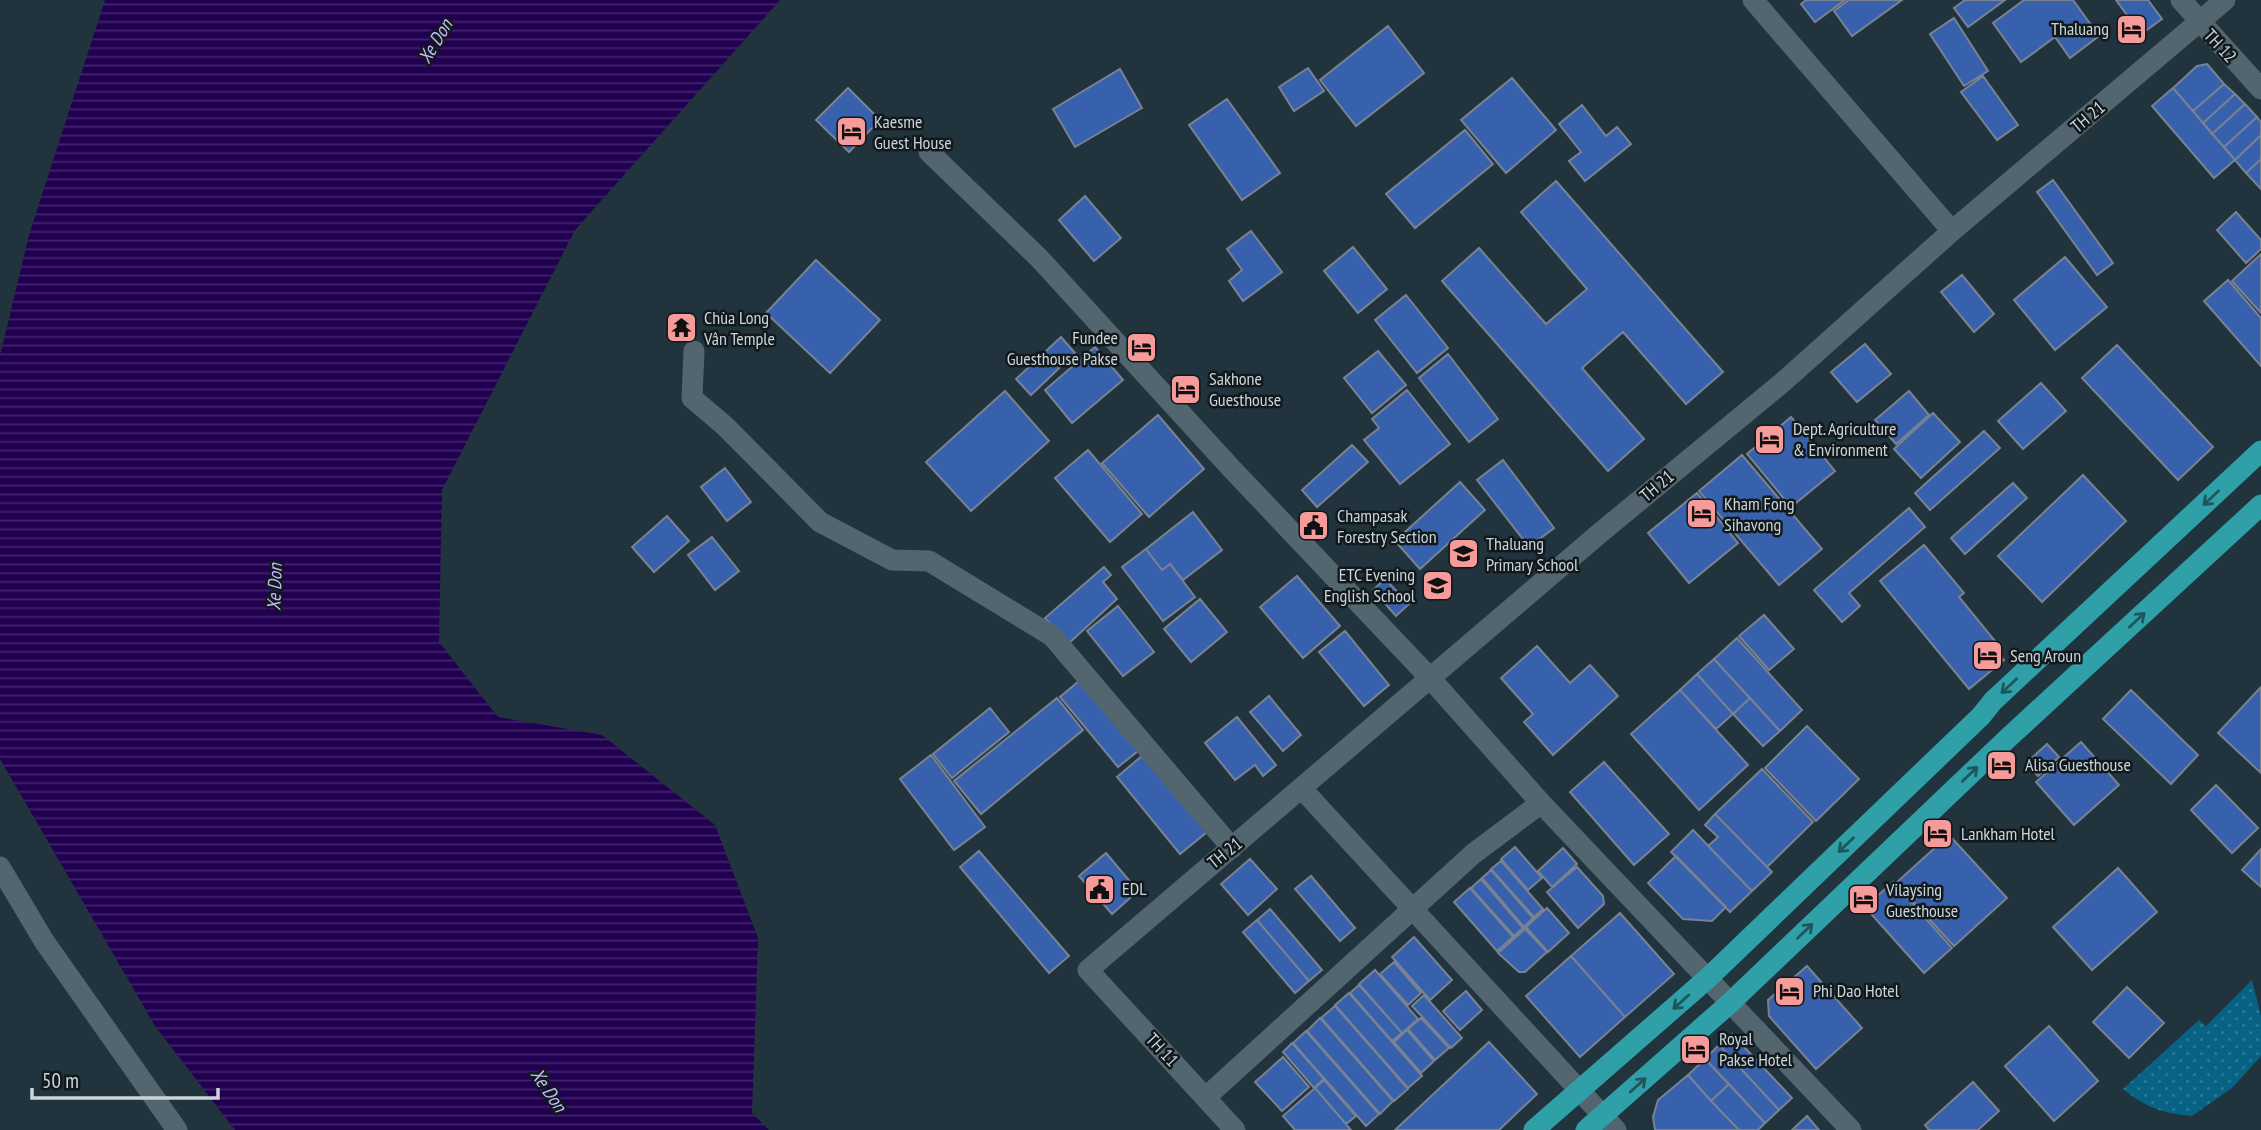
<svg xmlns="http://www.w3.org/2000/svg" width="2261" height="1130" font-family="'PT Sans Narrow',sans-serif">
<defs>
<pattern id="grass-dots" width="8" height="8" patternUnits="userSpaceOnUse" patternTransform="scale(1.75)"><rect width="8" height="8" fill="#086284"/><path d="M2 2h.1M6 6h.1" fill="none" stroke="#2b7895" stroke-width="1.8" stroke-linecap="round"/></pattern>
<pattern id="water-rules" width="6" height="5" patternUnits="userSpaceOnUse" patternTransform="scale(1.75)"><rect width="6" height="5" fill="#210051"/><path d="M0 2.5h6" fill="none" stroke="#402469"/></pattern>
</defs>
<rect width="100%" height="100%" fill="#21333c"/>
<path fill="url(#grass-dots)" d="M2252,980L2261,1016V1056L2232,1088L2192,1116C2163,1114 2145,1107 2123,1089L2199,1020L2206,1026Z"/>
<path fill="url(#water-rules)" d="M105,0H780L575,230L442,490L439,642L498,717L602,735L715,825L758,938L752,1113L769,1130H235L155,1026L0,759V356L29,235Z"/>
<path fill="#3861ad" stroke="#788293" stroke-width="2" d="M1806,0H1845L1815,22L1801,4Z
M1849,0H1902L1852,36L1834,11Z
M1965,0H2005L1968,27L1954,8Z
M2024,0H2073L2099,36L2070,58L2055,37L2021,62L1993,23Z
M2116,0H2148L2162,19L2141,34Z
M1954,18L1988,71L1964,86L1930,34Z
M1388,26L1424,73L1356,126L1320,80Z
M2207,64L2224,84L2193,111L2173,88L2197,66Z
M1308,68L1324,91L1294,111L1279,87Z
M1120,69L1142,108L1075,147L1053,109Z
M1983,76L2018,125L1997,140L1961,92Z
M1512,78L1556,130L1506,173L1461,120Z
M2224,84L2235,94L2203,123L2193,111Z
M848,88L880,120L849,152L816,120Z
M2173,88L2235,160L2214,178L2152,106Z
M2235,94L2245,104L2212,134L2203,123Z
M1227,99L1280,173L1242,200L1189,125Z
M2245,104L2257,117L2224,147L2212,134Z
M1582,105L1606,136L1617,127L1631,144L1585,181L1569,161L1581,152L1559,124Z
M2257,117L2261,122V135L2235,160L2224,147Z
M1465,130L1493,164L1415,228L1386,194Z
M2261,135V159L2246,173L2235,160Z
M2261,159V189L2246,173Z
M2053,180L2113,263L2097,275L2037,192Z
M1556,181L1723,372L1686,404L1623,332L1582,368L1644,439L1608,471L1442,281L1479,248L1546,324L1587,289L1521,212Z
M1085,196L1121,238L1094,261L1059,220Z
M2236,212L2261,240V249L2246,263L2217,230Z
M1251,231L1282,272L1243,301L1229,281L1242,270L1227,249Z
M1353,247L1387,289L1358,313L1324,271Z
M2261,254V313L2232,281Z
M2065,257L2107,307L2055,350L2014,300Z
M816,260L880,320L830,373L766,313Z
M1962,275L1994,314L1974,332L1941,292Z
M2228,280L2261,318V366L2204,301Z
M1406,295L1448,348L1417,373L1375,320Z
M1061,337L1075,353L1031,395L1016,379Z
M1865,344L1891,374L1857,402L1831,372Z
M2117,345L2213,447L2178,480L2082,378Z
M1095,347L1123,380L1072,423L1045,390Z
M1378,351L1406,385L1372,413L1344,378Z
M1448,354L1498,419L1469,442L1419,378Z
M2041,383L2066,411L2023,449L1998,421Z
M1407,390L1450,444L1400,484L1364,440L1379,428L1372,419Z
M1005,391L1049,441L971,511L926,462Z
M1909,391L1929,415L1896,444L1875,420Z
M1933,413L1960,442L1921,478L1894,449Z
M1158,415L1204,469L1149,517L1102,463Z
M1791,417L1835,471L1791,507L1747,454Z
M1984,431L2000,448L1930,510L1915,493Z
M1352,445L1368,462L1317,507L1302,490Z
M1088,450L1142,514L1110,542L1055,478Z
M1742,455L1822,549L1779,585L1699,491Z
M1503,460L1554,528L1529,547L1477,480Z
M725,468L751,502L727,521L701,487Z
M2083,475L2126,521L2042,602L1998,556Z
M1460,482L1485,510L1420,569L1395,541Z
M2013,483L2027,498L1965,554L1951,538Z
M1697,493L1738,543L1689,583L1648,533Z
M1909,508L1925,527L1849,593L1860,606L1842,622L1814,590Z
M1193,512L1222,550L1183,580L1170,564L1162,570L1146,549Z
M667,516L689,541L654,572L632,547Z
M712,537L739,571L715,590L688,555Z
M1924,545L1964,593L1959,597L1995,641L1991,644L2004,660L1969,689L1880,581Z
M1146,549L1162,570L1170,564L1195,597L1163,621L1122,567Z
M1104,567L1111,575L1103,582L1117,599L1068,644L1045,618Z
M1297,576L1340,626L1303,658L1260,607Z
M1385,579L1409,604L1396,616L1373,590Z
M1200,599L1227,632L1191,662L1164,629Z
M1118,606L1154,652L1123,676L1087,631Z
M1764,615L1794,649L1769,670L1739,636Z
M1345,631L1389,685L1364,706L1319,652Z
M1737,638L1802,710L1780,731L1714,659Z
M1537,646L1570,683L1590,665L1618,696L1553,755L1524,722L1533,714L1501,678Z
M1714,659L1750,698L1733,714L1697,674Z
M1697,674L1733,714L1716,729L1680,690Z
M1079,681L1138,751L1118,767L1060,697Z
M2261,687V773L2218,733Z
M1680,690L1748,765L1699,810L1631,734Z
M2131,690L2198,755L2171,784L2103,719Z
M1269,696L1301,735L1283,751L1250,712Z
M1057,698L1083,730L981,814L954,781Z
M1750,698L1780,731L1763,746L1733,714Z
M990,708L1009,732L952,778L933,754Z
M1237,717L1276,765L1263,776L1255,765L1235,780L1205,743Z
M1807,726L1859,779L1816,821L1765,768Z
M2081,742L2119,785L2074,825L2036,782Z
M2047,744L2059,757L2038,776L2026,763Z
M931,755L985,827L954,850L900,779Z
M1143,755L1207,832L1180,854L1117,777Z
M1604,762L1669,834L1634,865L1570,792Z
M1762,769L1813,822L1767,867L1715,814Z
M2216,785L2258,828L2232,853L2191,810Z
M1715,814L1772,872L1752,891L1708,846L1718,837L1705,825Z
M1693,830L1752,891L1730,912L1671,852Z
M1949,835L2007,898L1954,946L1896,883Z
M1515,847L1542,878L1528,890L1501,859Z
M1563,848L1577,864L1552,887L1538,871Z
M2261,849V887L2242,870Z
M979,851L1069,956L1049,973L960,867Z
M1106,853L1138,891L1112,914L1079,876Z
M1676,856L1726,907L1712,921L1683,919L1648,883Z
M1250,859L1277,889L1248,915L1221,884Z
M1501,861L1543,909L1534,917L1491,869Z
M1577,867L1603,896L1604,904L1578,928L1547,892Z
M2118,868L2157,912L2092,970L2053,927Z
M1491,870L1533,918L1524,927L1482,878Z
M1311,876L1355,928L1340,941L1295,889Z
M1481,879L1523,928L1514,936L1471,888Z
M1893,882L1952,948L1924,973L1865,907Z
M1470,888L1513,937L1497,951L1454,902Z
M1547,908L1569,933L1548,952L1526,927Z
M1270,909L1322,970L1309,981L1257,920Z
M1620,913L1674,974L1625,1017L1571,956Z
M1257,920L1309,981L1295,993L1243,932Z
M1525,929L1547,952L1525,972H1519L1498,953Z
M1414,937L1452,980L1430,1000L1392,957Z
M1571,956L1625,1017L1580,1057L1526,996Z
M1394,962L1421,993L1408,1005L1380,974Z
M1807,966L1862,1028L1816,1069L1769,1016L1768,1000Z
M1375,970L1418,1019L1402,1033L1359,984Z
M1359,985L1402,1033L1392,1041L1350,993Z
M2127,987L2164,1023L2129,1058L2093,1022Z
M1466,991L1482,1010L1460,1030L1443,1011Z
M1349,993L1422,1076L1408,1088L1335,1005Z
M1424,995L1462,1038L1451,1048L1412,1006Z
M1335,1006L1408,1089L1394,1101L1321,1018Z
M1320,1018L1393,1101L1380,1114L1307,1031Z
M1421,1018L1449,1048L1435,1060L1408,1029Z
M2049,1026L2098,1081L2054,1121L2005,1066Z
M1407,1030L1434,1061L1421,1073L1394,1042Z
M1306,1031L1379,1114L1366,1126L1293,1043Z
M1732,1034L1792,1098L1779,1110L1719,1045Z
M1489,1042L1537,1094L1499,1130H1395Z
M1292,1043L1324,1079L1314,1088L1283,1052Z
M1719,1045L1779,1110L1765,1123L1705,1059Z
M1283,1057L1309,1087L1282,1111L1255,1082Z
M1705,1059L1729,1084L1711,1101L1688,1075Z
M1688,1075L1711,1101L1739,1130H1655L1653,1117L1658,1100Z
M1324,1080L1356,1116L1346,1124L1315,1088Z
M1973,1082L1999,1111L1978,1130H1929L1925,1125Z
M1729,1084L1765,1123L1758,1130H1739L1711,1101Z
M1315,1088L1351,1130H1295L1283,1116Z
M1807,1116L1819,1130H1792Z"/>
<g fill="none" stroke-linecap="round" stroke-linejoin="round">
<path stroke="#536670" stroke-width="21" d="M1753,0L1952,231
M2181,0L2261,89
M929,152L1039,258L1230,467L1430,678L1541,803L1851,1130
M694,351L692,398L725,426L820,522L892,560L929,561L1052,636L1232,848
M1303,790L1616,1130
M0,867L44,941L177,1130
M1206,1097L1473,854L1541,803
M1235,1130L1088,970L1600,533L1783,382L1952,231L2225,0"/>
<path stroke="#2fa0a8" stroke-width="21" d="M1534,1130L1708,978L1981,716L1993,701L2261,451
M1586,1130L1730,1003L2007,739L2261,505"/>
</g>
<defs><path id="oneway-shaft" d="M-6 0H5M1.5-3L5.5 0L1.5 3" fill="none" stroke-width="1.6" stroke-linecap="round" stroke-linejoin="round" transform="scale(1.75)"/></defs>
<g stroke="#1f565c">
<use href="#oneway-shaft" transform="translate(2211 498) rotate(137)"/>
<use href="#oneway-shaft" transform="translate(2137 620) rotate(-43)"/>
<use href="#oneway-shaft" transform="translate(2009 686) rotate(137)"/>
<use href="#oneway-shaft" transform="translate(1970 774) rotate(-44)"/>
<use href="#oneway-shaft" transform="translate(1846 845) rotate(136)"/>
<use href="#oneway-shaft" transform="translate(1805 931) rotate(-44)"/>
<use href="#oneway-shaft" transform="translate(1681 1002) rotate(138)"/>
<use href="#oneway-shaft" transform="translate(1638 1085) rotate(-42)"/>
</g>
<defs>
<symbol id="hotel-square" viewBox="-11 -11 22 22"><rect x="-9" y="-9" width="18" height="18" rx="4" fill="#f59b9a" stroke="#12191d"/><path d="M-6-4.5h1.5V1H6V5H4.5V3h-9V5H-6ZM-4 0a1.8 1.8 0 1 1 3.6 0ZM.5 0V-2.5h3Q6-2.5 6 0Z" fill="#111"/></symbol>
<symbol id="temple-square" viewBox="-11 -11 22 22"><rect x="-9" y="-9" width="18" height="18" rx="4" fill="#f59b9a" stroke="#12191d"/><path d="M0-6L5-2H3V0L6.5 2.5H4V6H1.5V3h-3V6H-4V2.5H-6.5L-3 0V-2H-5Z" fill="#111"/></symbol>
<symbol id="civic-square" viewBox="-11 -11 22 22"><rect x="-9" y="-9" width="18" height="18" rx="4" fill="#f59b9a" stroke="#12191d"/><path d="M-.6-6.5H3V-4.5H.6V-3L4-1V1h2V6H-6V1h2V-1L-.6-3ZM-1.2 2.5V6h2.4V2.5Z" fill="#111"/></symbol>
<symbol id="school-square" viewBox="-11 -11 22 22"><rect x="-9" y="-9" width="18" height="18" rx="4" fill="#f59b9a" stroke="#12191d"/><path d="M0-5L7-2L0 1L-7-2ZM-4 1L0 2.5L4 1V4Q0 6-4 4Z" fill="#111"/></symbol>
</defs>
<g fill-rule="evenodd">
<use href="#hotel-square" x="2114" y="12" width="35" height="35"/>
<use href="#hotel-square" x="834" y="114" width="35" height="35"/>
<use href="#temple-square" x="664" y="310" width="35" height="35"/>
<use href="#hotel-square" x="1124" y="330" width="35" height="35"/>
<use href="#hotel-square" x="1168" y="372" width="35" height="35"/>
<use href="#hotel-square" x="1752" y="422" width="35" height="35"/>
<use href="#hotel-square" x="1684" y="496" width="35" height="35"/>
<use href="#civic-square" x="1296" y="508" width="35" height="35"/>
<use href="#school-square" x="1446" y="536" width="35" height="35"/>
<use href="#school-square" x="1420" y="568" width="35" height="35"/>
<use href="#hotel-square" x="1970" y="638" width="35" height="35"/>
<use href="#hotel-square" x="1984" y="748" width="35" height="35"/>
<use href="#hotel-square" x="1920" y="816" width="35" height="35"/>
<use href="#civic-square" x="1082" y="872" width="35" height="35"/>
<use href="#hotel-square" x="1846" y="882" width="35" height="35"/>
<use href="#hotel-square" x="1772" y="974" width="35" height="35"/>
<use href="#hotel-square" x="1678" y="1032" width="35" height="35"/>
</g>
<g text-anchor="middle" stroke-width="5" stroke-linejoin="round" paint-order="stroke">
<g font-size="18" fill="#cad5db" stroke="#12191d" text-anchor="start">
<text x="2109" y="35" text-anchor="end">Thaluang</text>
<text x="874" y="128">Kaesme<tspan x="874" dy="21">Guest House</tspan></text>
<text x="704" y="324">Chùa Long<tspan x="704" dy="21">Vân Temple</tspan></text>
<text x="1118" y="344" text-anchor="end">Fundee<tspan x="1118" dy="21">Guesthouse Pakse</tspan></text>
<text x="1209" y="385">Sakhone<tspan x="1209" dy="21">Guesthouse</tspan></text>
<text x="1793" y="435">Dept. Agriculture<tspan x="1793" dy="21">&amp; Environment</tspan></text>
<text x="1724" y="510">Kham Fong<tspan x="1724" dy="21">Sihavong</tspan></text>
<text x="1337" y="522">Champasak<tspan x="1337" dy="21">Forestry Section</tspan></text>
<text x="1486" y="550">Thaluang<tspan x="1486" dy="21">Primary School</tspan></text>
<text x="1415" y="581" text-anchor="end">ETC Evening<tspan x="1415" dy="21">English School</tspan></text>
<text x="2010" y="662">Seng Aroun</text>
<text x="2025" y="771">Alisa Guesthouse</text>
<text x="1961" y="840">Lankham Hotel</text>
<text x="1122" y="895">EDL</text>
<text x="1886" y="896">Vilaysing<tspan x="1886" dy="21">Guesthouse</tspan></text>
<text x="1813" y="997">Phi Dao Hotel</text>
<text x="1719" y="1045">Royal<tspan x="1719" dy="21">Pakse Hotel</tspan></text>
</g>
<g font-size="18" fill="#cad5db" stroke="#12191d">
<text transform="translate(2220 46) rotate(47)" y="6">TH 12</text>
<text transform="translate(2088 117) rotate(-40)" y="6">TH 21</text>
<text transform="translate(1657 486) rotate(-40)" y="6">TH 21</text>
<text transform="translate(1225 853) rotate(-39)" y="6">TH 21</text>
<text transform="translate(1162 1050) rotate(47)" y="6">TH 11</text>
</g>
<g font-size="19" font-style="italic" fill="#c4b9fe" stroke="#12191d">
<text transform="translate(435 41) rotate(-59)" y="7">Xe Don</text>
<text transform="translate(274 587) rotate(-88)" y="7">Xe Don</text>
<text transform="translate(549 1090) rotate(56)" y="7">Xe Don</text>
</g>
</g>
<path d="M32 1088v10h186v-10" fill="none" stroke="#cad5db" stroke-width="3.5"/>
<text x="42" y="1088" font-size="21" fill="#cad5db" stroke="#12191d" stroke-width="5" paint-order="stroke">50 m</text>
</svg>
